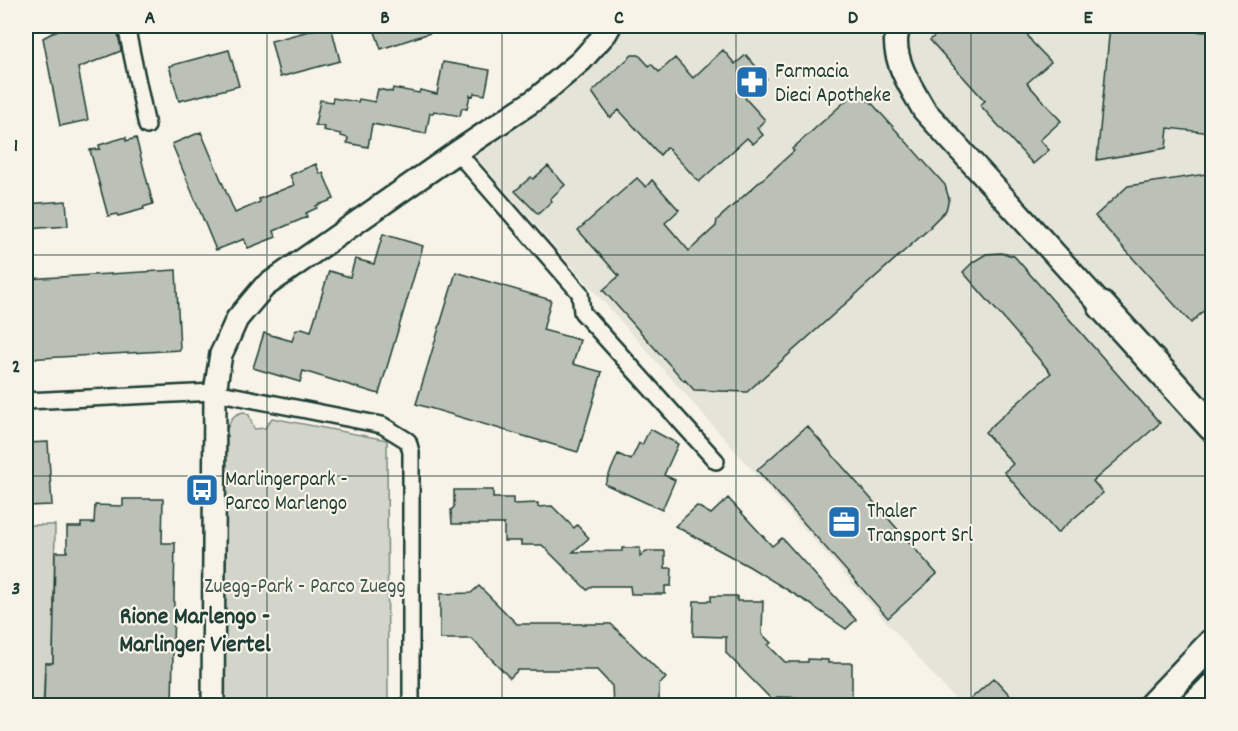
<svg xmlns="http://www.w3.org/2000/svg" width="1238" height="731" font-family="Dekko,sans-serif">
<rect width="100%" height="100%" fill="#f7f3e8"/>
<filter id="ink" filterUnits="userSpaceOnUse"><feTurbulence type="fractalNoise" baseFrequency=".0167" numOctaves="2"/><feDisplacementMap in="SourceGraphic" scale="12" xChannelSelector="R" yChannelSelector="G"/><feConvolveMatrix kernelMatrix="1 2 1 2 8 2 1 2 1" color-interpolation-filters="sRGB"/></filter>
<g filter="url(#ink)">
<path fill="#e5e4d9" d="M618,26H1212V651L1143,705H960L471,152L581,75Z"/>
<path fill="#d3d5ca" stroke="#79897f" stroke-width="1.5" d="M244,412L249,415L254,429L265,428L272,418L387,440L388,705L222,706L224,427H228C231,418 234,414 244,412Z
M26,525H55L53,663H45L43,705H26Z"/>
<path fill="#bbc1b6" stroke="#1f3d34" stroke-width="1.5" d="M65,26H117L121,51L78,68L88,120L60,126L43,38Z
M328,26H331L340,61L280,77L271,41Z
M373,26H444L445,28L381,49Z
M946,26H1022L1032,42L1051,62L1027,83L1061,121L1040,140L1049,150L1033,164L980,105L985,101L930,40Z
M1110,26H1155L1212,33V133L1168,128L1166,148L1097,160Z
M229,50L239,86L179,101L169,66Z
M723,50L735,64L746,55L767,79L745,98L765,120L757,128L763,135L753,144L747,138L699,182L667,147L660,155L619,110L610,118L592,92L632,55H639L649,66L651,64L659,72L675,58L693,78Z
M443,62L490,70L485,95L474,93L473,96L470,95L467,109L462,108L460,116L434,111L433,113H430L426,134L372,124L368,147L347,143L348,138L341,136V134L323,130L324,127L315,125L320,100L332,102L333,98L358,102L359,99L375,102L378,89L392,92L393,88L419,93L420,90L437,94Z
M858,90L868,101L869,100L945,185L949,199L946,210L930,226L931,227L747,392L694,390L685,380L684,381L603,290L619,276L578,230L637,178L646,187L652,180L679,210L665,223L689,251L716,226L717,220L794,151L792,149Z
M201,132L235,213L260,202L259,199L294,185L290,175L316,164L320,174L323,173L334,199L316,206L317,208L306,213L307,217L274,231L276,237L248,248L244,239L216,250L172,144Z
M126,137V141L136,138L153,204L143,207L144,209L118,216L117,214L108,216L90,150L100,149L99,145Z
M548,166L565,185L550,199L552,201L538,214L515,191L531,177L533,179Z
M1212,173V303L1191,323L1095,216L1128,186Z
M66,201L68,226L26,229V204Z
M383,234L423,246L379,394L303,371L300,382L253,368L264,333L292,341L295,331L302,328L311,331L329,271L350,277L355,259L374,264Z
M1001,253L1014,256L1160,423L1093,481L1103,493L1057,533L1004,472L1013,464L985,432L1051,373L963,272L973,262L986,254Z
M176,270L180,350L26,359V279Z
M456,272L551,300L543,330L580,340L573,364L602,372L578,452L416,404Z
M807,426L937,574L888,618L757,470Z
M650,429L678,444L664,475L675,480L662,510L605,484L618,454L631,460L639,443L642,445Z
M48,442L52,505L26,506V443Z
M454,490H493V498H513V504L538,503V507L552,506L574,528L577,525L589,538L573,552L622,551V548H640V557L646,551H665V568H672L671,586H665V594H631L630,586H592L587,590L542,545H521V541H504V524H452L451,510L454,507Z
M728,498L772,546L782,538L856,620L846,629L807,602L750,567L675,526L697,506L711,514Z
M123,499H163L162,543H175L172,705H44L45,663H53L55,552H67V527H81V523H94L95,505L123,506Z
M479,586L517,624H611L666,678L659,685V705H613L612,686L597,670H518L510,678L472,639H440V594L471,593Z
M711,596H737V601H763L762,634L771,643L768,645L785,662H808V659L828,660V663H852V705H817L816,698L777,697L773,701L726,653V637L693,636L694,601H711Z
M994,678L1019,705H964Z"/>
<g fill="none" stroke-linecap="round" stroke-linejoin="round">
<defs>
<path id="street" d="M126,26L147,126
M457,152L580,293L582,312L716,461
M26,401L215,392L382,425L408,441L411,452V706"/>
<path id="secondary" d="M213,706L215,392L221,354L224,348L237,319L264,287L457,152L536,99L581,61L606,33L610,26"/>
<path id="primary" d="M899,26C898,30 896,35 896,40C895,64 912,89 924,110L1102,306"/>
<path id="highway" d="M1102,306L1212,427
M1152,706L1212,643
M1194,706L1212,688"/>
</defs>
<use href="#street" stroke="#1f3d34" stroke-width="20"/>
<use href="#secondary" stroke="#1f3d34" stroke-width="26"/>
<use href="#primary" stroke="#1f3d34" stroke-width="27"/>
<use href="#highway" stroke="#1f3d34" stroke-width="32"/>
<use href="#street" stroke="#f7f3e8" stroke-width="15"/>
<use href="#secondary" stroke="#f7f3e8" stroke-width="21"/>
<use href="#primary" stroke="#f7f3e8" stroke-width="22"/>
<use href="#highway" stroke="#f7f3e8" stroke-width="27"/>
</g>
</g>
<path fill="none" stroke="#1f3d34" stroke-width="1.5" stroke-opacity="0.55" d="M267,26V706M502,26V706M736,26V706M971,26V706M26,255H1212M26,476H1212"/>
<defs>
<symbol id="pharmacy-square" viewBox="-11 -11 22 22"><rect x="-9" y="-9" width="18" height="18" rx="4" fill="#1f6fb2" stroke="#f7f3e8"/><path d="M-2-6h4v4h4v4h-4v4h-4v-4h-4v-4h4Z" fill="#fff"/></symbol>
<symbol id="bus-square" viewBox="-11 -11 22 22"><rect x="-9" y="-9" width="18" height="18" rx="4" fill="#1f6fb2" stroke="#f7f3e8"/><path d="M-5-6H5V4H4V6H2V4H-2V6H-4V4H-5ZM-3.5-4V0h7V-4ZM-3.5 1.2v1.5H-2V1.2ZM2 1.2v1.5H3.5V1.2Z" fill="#fff"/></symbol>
<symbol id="office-square" viewBox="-11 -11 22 22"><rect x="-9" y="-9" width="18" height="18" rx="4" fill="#1f6fb2" stroke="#f7f3e8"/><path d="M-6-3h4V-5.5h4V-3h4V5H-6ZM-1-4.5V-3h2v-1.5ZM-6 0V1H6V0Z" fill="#fff"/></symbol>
</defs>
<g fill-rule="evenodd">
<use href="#pharmacy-square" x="733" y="63" width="38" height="38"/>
<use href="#bus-square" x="183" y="471" width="38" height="38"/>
<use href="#office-square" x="825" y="503" width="38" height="38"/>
</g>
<g text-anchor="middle" stroke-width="4.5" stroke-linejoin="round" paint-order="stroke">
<g font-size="21" fill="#1f3d34" stroke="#f7f3e8" text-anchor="start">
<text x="775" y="77">Farmacia<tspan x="775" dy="24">Dieci Apotheke</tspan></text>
<text x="225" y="485">Marlingerpark -<tspan x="225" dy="24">Parco Marlengo</tspan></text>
<text x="867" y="517">Thaler<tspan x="867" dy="24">Transport Srl</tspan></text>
</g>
<g font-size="21" fill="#435b52" stroke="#f7f3e8">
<text x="305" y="592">Zuegg-Park - Parco Zuegg</text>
</g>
<g font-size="24" font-weight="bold" fill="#1f3d34" stroke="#f7f3e8">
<text x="195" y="623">Rione Marlengo -<tspan x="195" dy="28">Marlinger Viertel</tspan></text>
</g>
</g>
<rect width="1238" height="731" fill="none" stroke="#f7f3e8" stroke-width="66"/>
<rect x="33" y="33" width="1172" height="665" fill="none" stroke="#1f3d34" stroke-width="2"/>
<g font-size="20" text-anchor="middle" font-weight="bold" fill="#1f3d34">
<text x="150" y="23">A</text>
<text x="385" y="23">B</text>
<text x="619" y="23">C</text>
<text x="853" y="23">D</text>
<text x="1088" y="23">E</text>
<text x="16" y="151">1</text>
<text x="16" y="372">2</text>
<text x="16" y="594">3</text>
</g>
</svg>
